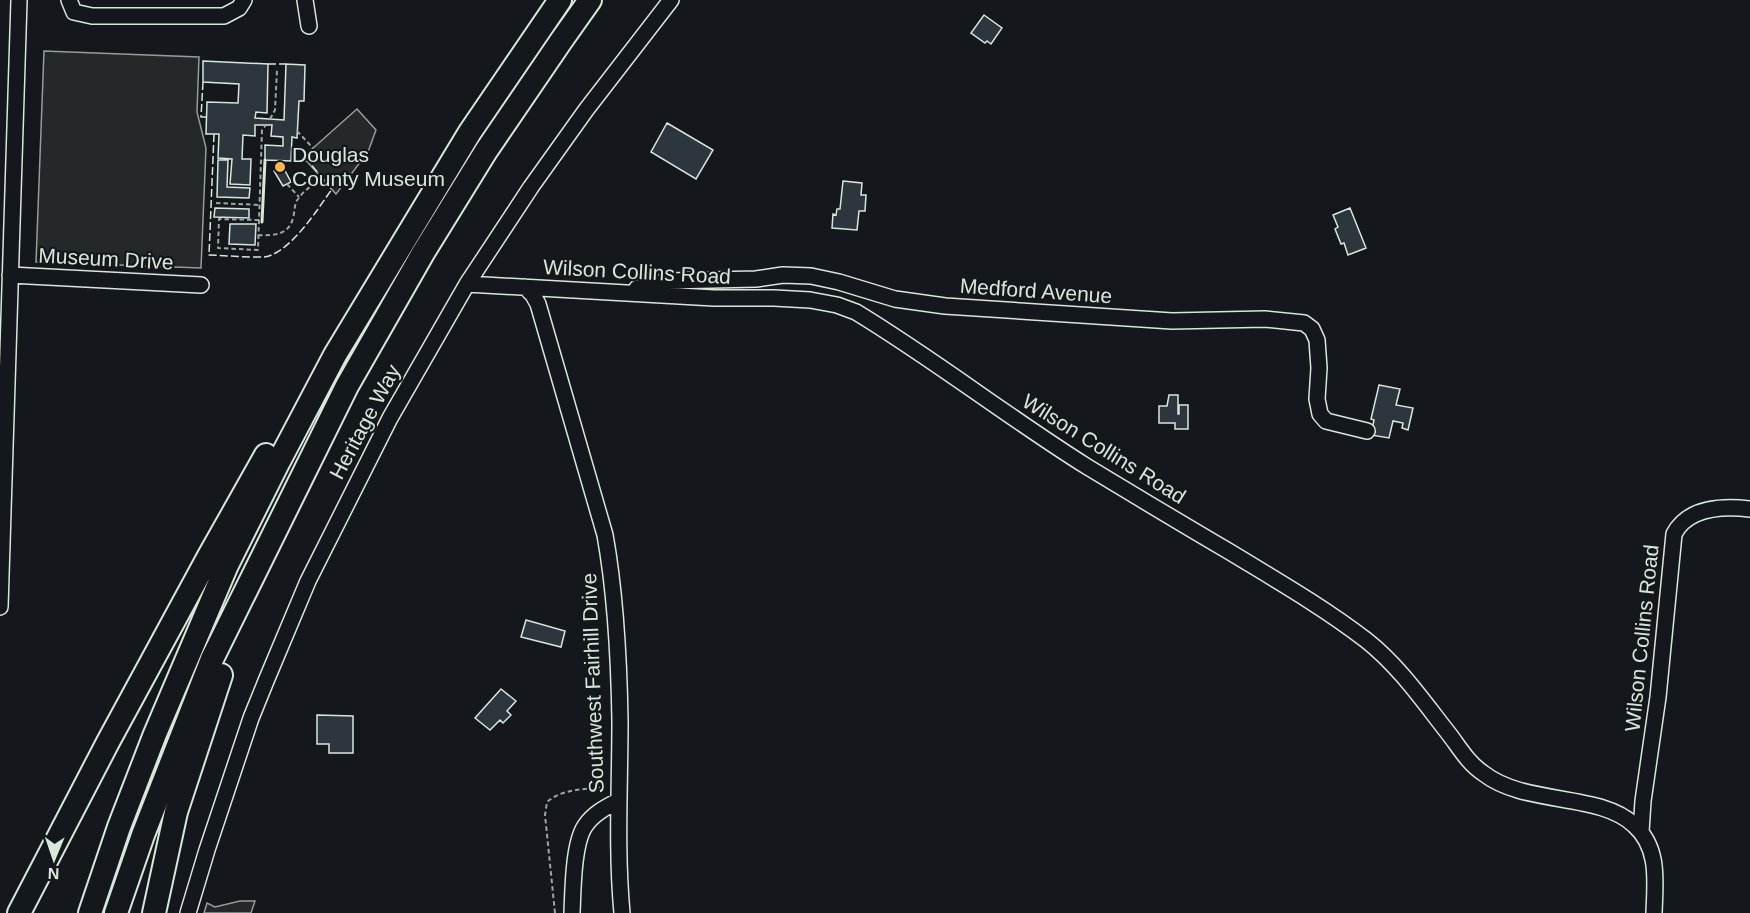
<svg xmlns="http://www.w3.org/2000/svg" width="1750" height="913" font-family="Helvetica,sans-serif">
<rect width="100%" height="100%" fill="#14181c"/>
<path fill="#24282b" stroke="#939e99" stroke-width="1.5" d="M44,51L199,57L197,112L206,148L201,268L36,262Z
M357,109L376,130L368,152L336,194L303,157Z
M240,901H255L251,913H204L207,903L215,907Z"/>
<path fill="#2c363c" stroke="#d8e6dc" stroke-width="1.5" d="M984,15L1002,28L991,44L987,41L985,43L971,33Z
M203,61L268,64L267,113L256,112L255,118L284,120L286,64L305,65L304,101H299L297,138L292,137L291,161L265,160V145L283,146V137L271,136L272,125H255V136L243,135L242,159H251L250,185L230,184L232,159L218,158L219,134H206L207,102L238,103L239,84L203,82Z
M667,123L713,150L696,179L651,152Z
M218,160H228L227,187L250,188L249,198L217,197Z
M283,167L291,182L283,186L274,171Z
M843,181L862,183L861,195H866L865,211H859L857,230L832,228L833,214L836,215L837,209H840Z
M215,208L249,209V218L214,217Z
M1350,208L1366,248L1348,255L1344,243L1341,244L1335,229L1338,227L1333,215Z
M230,224H256L255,245L229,244Z
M1379,385L1400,389L1396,405L1413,408L1408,430L1402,428L1403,423L1393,421L1389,438L1371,435L1374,420L1371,419Z
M1169,395H1178V414H1179V405H1188V429H1175V423H1159V406H1167Z
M526,620L565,631L561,647L521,637Z
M501,689L516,701L507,711L511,715L503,723L500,720L490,730L475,718Z
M317,715L353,716V753H329V744H317Z"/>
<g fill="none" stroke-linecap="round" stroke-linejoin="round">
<defs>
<path id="minor" d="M69,0L74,12L92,16H224L239,8L244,0
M305,0L309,26
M10,275L201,285
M467,284L714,298H774L810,300L837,305L856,312C935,360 1008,417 1086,466C1134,495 1182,524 1230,552C1276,580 1323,607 1366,640C1399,666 1423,701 1449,734C1459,747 1468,763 1483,773C1525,806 1599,792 1634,825C1660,848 1655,882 1654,913
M525,287L533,295L538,304L605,535C616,596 619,659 620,721C620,785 616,849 622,913
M637,288L668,281L756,279L783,275L811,276L839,282L895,299L945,306L1172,321L1265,319L1304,323L1312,329L1317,340L1319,368L1317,399L1320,414L1326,421L1367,431
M0,607L19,0
M1641,832L1643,801L1658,697L1674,534C1688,507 1723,506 1750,509
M188,913L207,850L251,718L266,681L308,581L390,418L467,284L531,187L586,110L671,0
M572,913C573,891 573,844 585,826C593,814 606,807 618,801"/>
<path id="highway" d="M19,913L108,742L209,556L266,455
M90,913L119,827L155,734L227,565L278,463L335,355L470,132L560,0
M116,913L143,835L212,659L347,386L423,253L486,151L561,41L590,0
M154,913L176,812L221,675"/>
</defs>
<use href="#minor" stroke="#d8e6dc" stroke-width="18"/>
<use href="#highway" stroke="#d8e6dc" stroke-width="26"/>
<path stroke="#9da8a2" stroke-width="2" stroke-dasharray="4.5 3" stroke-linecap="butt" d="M270,119L275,110L277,70
M297,131L313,148
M287,184L299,197
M216,203L260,205
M259,220L219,219L218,248L258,250L262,130L266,125
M258,235C273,236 289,235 293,218C295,211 294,204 298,199C303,191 313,185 320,179
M555,913L545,815L547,802C563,788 584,790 604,787"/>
<use href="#minor" stroke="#14181c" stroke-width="15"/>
<use href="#highway" stroke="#14181c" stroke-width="22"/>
<path stroke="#d8e6dc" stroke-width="1.5" stroke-dasharray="8 3" stroke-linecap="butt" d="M268,64H286
M203,82L201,117H207
M214,134L209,255C220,255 262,259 269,256C294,247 317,210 332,189L308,161H291"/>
<path stroke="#d8e6dc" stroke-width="3" d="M262,222L265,160"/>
</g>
<circle fill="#ffb74d" stroke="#14181c" stroke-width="2" cx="280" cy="167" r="6"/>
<g text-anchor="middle" stroke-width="4.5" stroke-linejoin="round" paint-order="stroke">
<g font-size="21" fill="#d8e6dc" stroke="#14181c" text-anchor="start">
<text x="292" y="162">Douglas<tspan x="292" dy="24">County Museum</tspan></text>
</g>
<g font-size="21" fill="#d8e6dc" stroke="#14181c">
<text transform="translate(106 259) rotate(3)" y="7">Museum Drive</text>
<text transform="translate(637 272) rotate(3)" y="7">Wilson Collins Road</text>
<text transform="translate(1036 291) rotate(4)" y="7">Medford Avenue</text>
<text transform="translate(365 422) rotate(-62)" y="7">Heritage Way</text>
<text transform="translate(1104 449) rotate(32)" y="7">Wilson Collins Road</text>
<text transform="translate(1642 638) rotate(-84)" y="7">Wilson Collins Road</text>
<text transform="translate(593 683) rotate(-92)" y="7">Southwest Fairhill Drive</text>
</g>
</g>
<g transform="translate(54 859) rotate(182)" stroke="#14181c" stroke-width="4.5" paint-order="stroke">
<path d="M0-4.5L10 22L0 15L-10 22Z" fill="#d8e6dc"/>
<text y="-9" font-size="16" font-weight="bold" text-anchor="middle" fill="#d8e6dc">N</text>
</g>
</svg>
